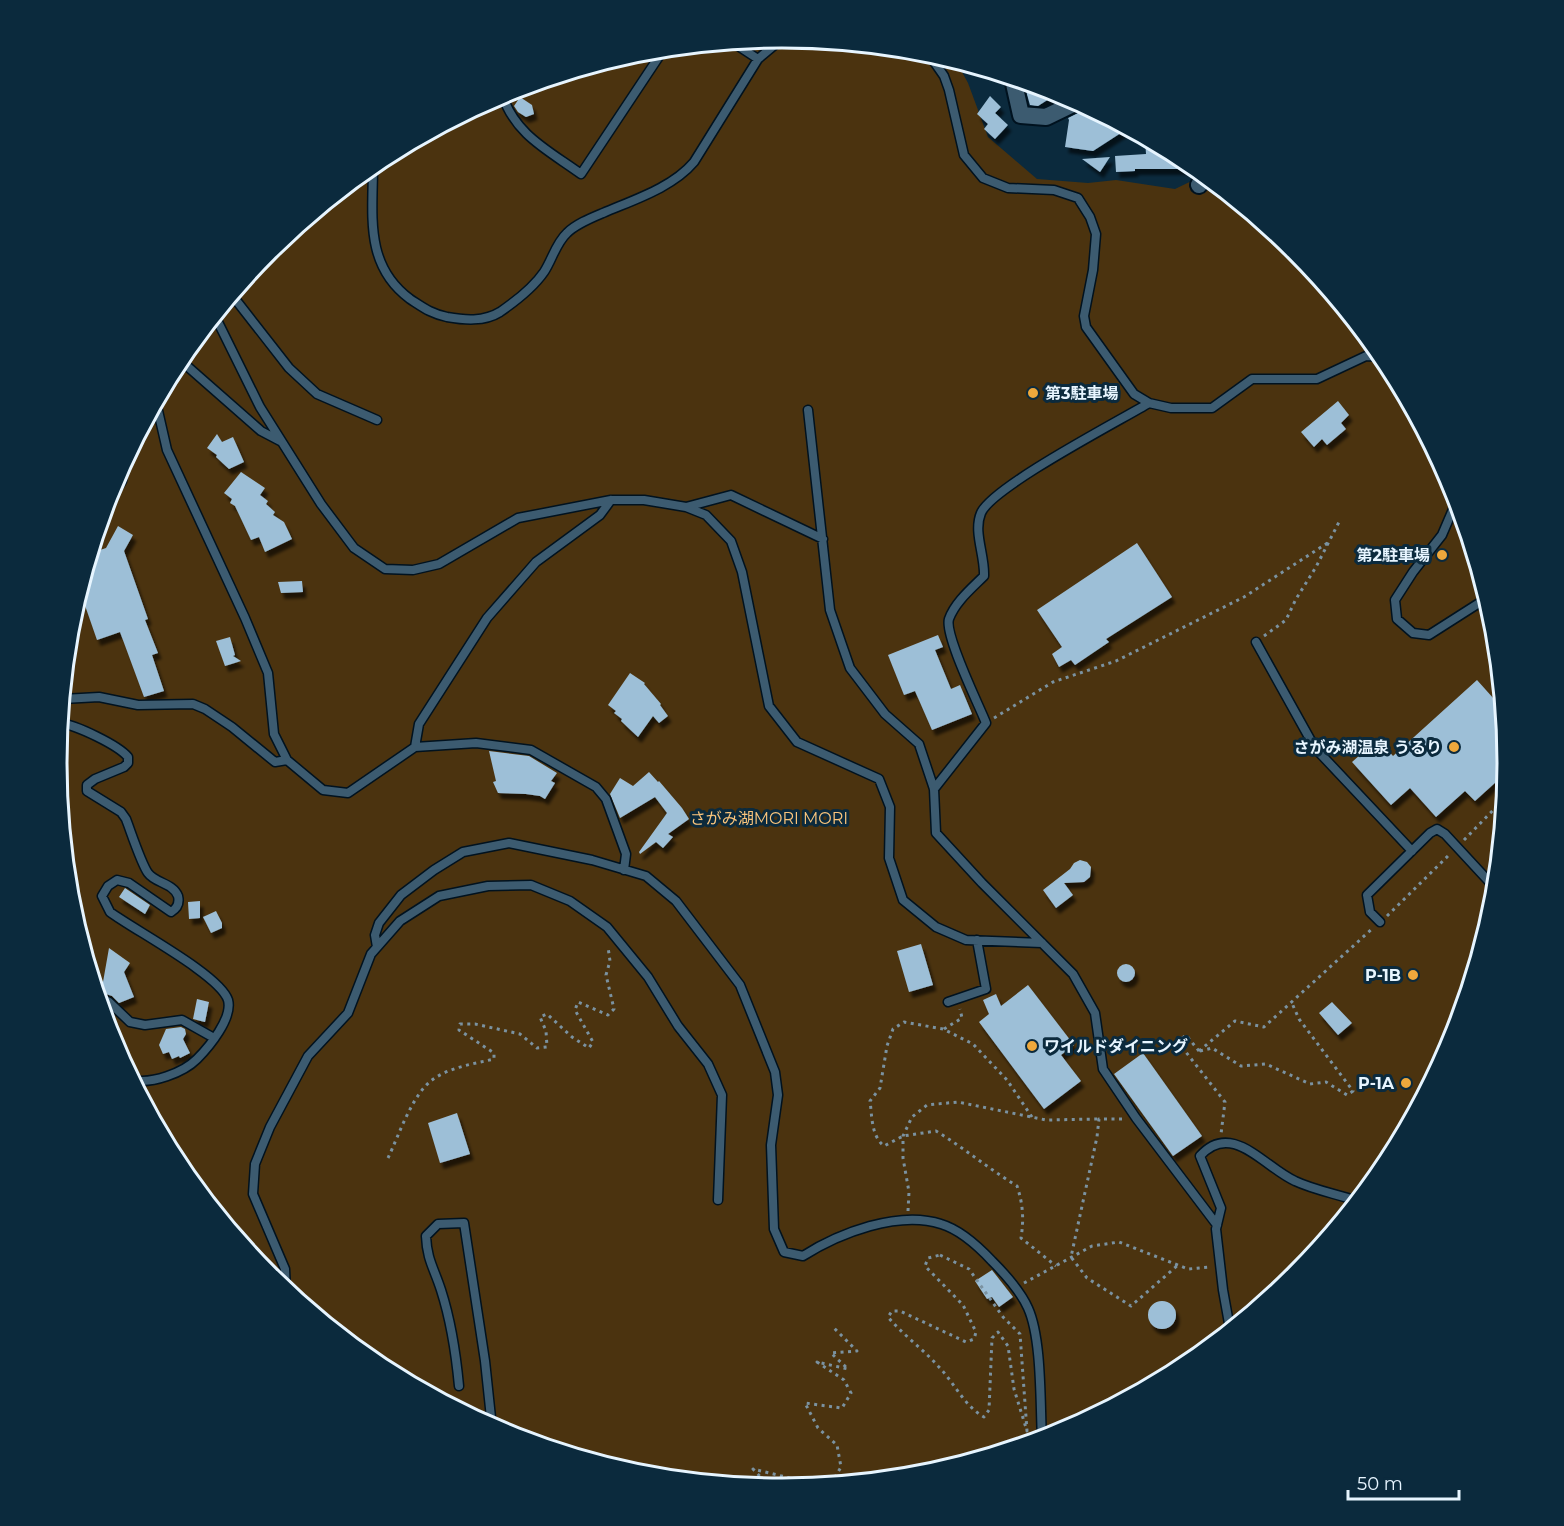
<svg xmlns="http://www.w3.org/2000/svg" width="1564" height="1526" font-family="Montserrat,'Noto Sans JP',sans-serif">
<defs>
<filter id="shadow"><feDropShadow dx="3.5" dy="6" stdDeviation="1.5" flood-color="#0009"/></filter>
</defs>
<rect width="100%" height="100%" fill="#0b2a3d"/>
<path fill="#4b330f" d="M782,38L811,40L818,49L826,42L924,52L956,61L968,83L988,137L1037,179L1088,183L1116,180L1175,189L1204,175L1295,250L1385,360L1452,486L1494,622L1507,763L1493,905L1452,1041L1385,1166L1295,1276L1185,1366L1059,1433L923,1475L782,1488L640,1474L504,1433L379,1366L269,1276L179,1166L112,1040L70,904L57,763L71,621L112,485L179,360L269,250L379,160L505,93L641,51Z"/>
<path fill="#9dbfd7" filter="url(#shadow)" d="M1035,85L1060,93L1066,96L1055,101L1052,97L1038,106L1030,105L1026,91Z
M990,96L1001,107L995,113L1008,125L995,139L984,129L988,124L977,114Z
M520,97L532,105L534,114L526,117L518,112L514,106Z
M1086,107L1104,117L1127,129L1093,151L1065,147L1069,120L1068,118L1082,111Z
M1145,139L1185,160L1197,169H1135V171L1116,172L1115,156L1146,154Z
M1110,157L1100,172L1082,159Z
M1338,401L1349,415L1341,423L1346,429L1327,445L1322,439L1314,447L1301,432Z
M217,434L222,442L233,437L244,462L229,469L216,457L217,455L207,448Z
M241,472L265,488L260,495L268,501L266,504L275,512L273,515L284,522L292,539L265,552L259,537L251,540L235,506L230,503L232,499L224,493Z
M118,526L133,535L124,551L148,619L145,620L158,653L152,655L164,691L144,697L120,632L97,640L80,591L91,553L106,548Z
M1137,543L1172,597L1106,639L1109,642L1075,665L1071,660L1059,667L1052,654L1062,647L1037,610Z
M302,581L303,592L281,593L278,582Z
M938,635L943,647L935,650L951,689L960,685L972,714L932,730L915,691L904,695L888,655Z
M230,637L235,655L233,656L241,661L225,666L216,641Z
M630,673L645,683L644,684L661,704L660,705L668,716L659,723L653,716L638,737L621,721L622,719L614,713L616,711L608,705Z
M1477,680L1502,708L1507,772L1475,801L1465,791L1436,817L1410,788L1391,805L1352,762L1378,739L1393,756Z
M489,751L529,756L557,773L551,781L555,783L545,799L540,796L526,794L498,793L493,782L496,781Z
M649,772L658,782L659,781L682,808L689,819L668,834L673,837L663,848L656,842L640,854L639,852L667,813L655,797L620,818L610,794L620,778L633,786Z
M1080,860L1087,862L1091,867L1090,877L1084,882L1064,883L1073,895L1056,908L1043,890L1070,869L1074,863Z
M125,888L150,905L145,914L119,897Z
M200,901V918L189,919L188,902Z
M216,911L222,923V928L211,933L203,917Z
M921,944L933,985L909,992L897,951Z
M109,948L130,963L124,972L134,997L119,1003L112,996L97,991L93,980L103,982Z
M1117 973a9 9 0 1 1 18 0a9 9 0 1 1-18 0Z
M1028,985L1074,1045L1061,1055L1081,1081L1044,1109L979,1022L989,1014L983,1000L996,994L1001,1006Z
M197,999L209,1002L205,1022L193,1019Z
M1332,1002L1352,1023L1338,1035L1319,1013Z
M181,1027L185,1029L186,1034L183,1039L190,1053L180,1058L179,1056L172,1059L169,1052L163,1054L159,1045L166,1029Z
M1143,1053L1202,1136L1173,1156L1114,1074Z
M457,1113L470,1154L440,1163L428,1123Z
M992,1270L1013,1297L999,1307L992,1297L987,1299L975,1281Z
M1148 1315a14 14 0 1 1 28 0a14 14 0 1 1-28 0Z"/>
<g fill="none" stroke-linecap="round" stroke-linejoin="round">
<defs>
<path id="service" d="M732,42L758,59
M928,53L944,76L949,90L964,155L983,178L1008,188L1054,190L1078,198L1090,217L1096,234L1093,270L1084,316L1086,327L1134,394L1149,403L1171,408H1212L1252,379H1317L1366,356L1383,357
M502,94C515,135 548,150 581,174L664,49
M373,165C373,215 364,265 410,299C424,308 430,313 447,317C464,320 484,322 500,312C516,301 533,288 544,272C552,260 556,243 567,233C576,224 591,218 603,213C633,200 672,188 694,162L758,59L783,38
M232,295L289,368L317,394L377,420
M215,316L260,407L321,504L354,548L385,569L413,570L439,564L518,518L611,500H644L686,507L706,515L731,541L742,572L769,706L797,742L879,779L890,807L889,858L903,900L936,927L966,940L1042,943
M179,359L261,431L280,441
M156,402L167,450L245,618L268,673L274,734L287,760L323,790L348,793L415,747L476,743L531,750L596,787L606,799L626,854L624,870
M808,410L830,610L850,668L885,714L919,744L934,789L936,833L982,883L1073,974L1095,1013L1103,1069L1136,1118L1217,1225
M1457,500L1442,535L1413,572L1395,600L1397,619L1413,633L1429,635L1487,598
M105,507L122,481L124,462
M686,507L731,495L823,539
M1256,642L1315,748L1412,851
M63,699L99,697L138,705L193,704L205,709L232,727L275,762L287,760
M60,723C76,725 118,745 128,757V763L124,767L95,779L87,785V791L121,812L126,819C131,832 141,863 148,873C155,883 173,883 178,896C180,904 176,909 171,912L129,883L117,880L108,886L102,896L110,912C134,930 220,975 228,1000C233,1018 209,1047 197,1059C183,1073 152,1084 133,1080
M415,747L419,724L487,618L536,562L600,515L611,500
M934,789L986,723C979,705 944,635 949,619C955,602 972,588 984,576C985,555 973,532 981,513C992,487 1119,421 1149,403
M1380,922L1370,912L1367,895L1430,833L1437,829L1445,834L1495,888
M377,947L375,935L379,923L401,895L434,870L463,852L509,843L592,860L646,876L676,901L740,985L775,1072L778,1095L771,1145L774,1229L784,1252L803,1256C839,1233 899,1210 941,1224C961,1230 978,1246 992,1261C1005,1274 1020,1290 1028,1308C1042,1339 1040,1403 1042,1439
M98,997L109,1002L130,1022L145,1025L182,1020L214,1038
M948,1002L986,989L977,940
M286,1290L285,1269L253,1194L255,1164L270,1127L308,1056L348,1013L371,954L400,921L439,896L488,886L531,885L570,901L607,927L648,977L678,1026L708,1064L722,1095L718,1200
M1230,1329L1223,1290L1216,1229L1221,1208L1200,1156C1232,1120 1265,1168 1295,1181C1314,1190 1337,1194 1357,1201
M459,1386C456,1354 451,1321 441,1290C434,1268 427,1260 426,1236L438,1224L464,1223L485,1361L492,1427"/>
<path id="minor" d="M1013,79L1021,115L1046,117L1077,102
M1199,185L1205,176"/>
</defs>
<use href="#service" stroke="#00121f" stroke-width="11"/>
<use href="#minor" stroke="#00121f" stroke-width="20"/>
<path stroke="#7b92a0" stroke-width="3" stroke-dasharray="3 4.5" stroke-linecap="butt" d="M1264,636L1286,620L1296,599L1316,567L1339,522
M994,718L1053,682L1116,661L1244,597L1329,542
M1464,840L1504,799
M1387,916L1451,853
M944,1029L962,1018L960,1009
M1199,1051L1235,1021L1264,1027L1373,928
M1199,1051L1186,1035L1178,1042L1225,1102L1221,1134
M1200,1051L1212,1048L1241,1066L1266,1064L1310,1084L1326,1082L1347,1095L1353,1091L1299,1019L1291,1001
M1032,1117L1007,1080L973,1044L943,1029L904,1022L893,1029L887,1046L880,1088L870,1101C872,1115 871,1136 884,1146L903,1136L936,1131C964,1148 989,1169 1017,1186C1023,1204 1024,1219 1021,1238L1056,1266
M1122,1119H1099L1097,1137L1071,1257L1087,1278L1131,1306L1178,1265
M388,1158C399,1135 412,1095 432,1080C450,1067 473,1064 494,1059V1053L459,1030L460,1024H475L520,1034L537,1048L547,1047L546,1031L540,1017L547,1014L572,1037L589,1048L593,1042L575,1010L578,1002L608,1015L614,1009L606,975L610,961L608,947
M908,1211L909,1192L903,1158V1136L912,1117L927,1105L958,1102L1046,1120L1099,1119
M940,1255L969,1269L1003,1317L1020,1334L1027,1431L1014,1389L1008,1346L998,1332L992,1338L989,1410L984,1417C964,1406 954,1382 938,1366C922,1348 903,1335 888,1317L892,1311H900L966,1342L974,1339L976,1332L963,1305L925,1266L928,1258Z
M1024,1283L1092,1246L1119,1242L1188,1269L1210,1267
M831,1484L841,1467L837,1445L818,1428L805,1403L842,1408L851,1393L844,1380L817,1362L848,1369L831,1353L857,1351L832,1326
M770,1487L753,1469L806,1482L811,1486"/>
<use href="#service" stroke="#3c5b70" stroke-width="8"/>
<use href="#minor" stroke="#3c5b70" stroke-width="16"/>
</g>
<g fill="#eea83c" stroke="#0b2a3d" stroke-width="2">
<circle cx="1033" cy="393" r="6"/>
<circle cx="1442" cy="555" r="6"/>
<circle cx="1454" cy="747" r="6"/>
<circle cx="1413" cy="975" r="6"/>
<circle cx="1032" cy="1046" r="6"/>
<circle cx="1406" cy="1083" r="6"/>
</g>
<g text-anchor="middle" stroke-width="6" stroke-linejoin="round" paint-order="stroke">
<g font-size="16" font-weight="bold" fill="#e7f5ff" stroke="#0b2a3d" text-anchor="end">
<text x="1045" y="399" text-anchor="start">第3駐車場</text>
<text x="1430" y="561">第2駐車場</text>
<text x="1442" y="753">さがみ湖温泉 うるり</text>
<text x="1401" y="981">P-1B</text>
<text x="1044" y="1052" text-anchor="start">ワイルドダイニング</text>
<text x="1394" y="1089">P-1A</text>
</g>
<g font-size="16" fill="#fbc57c" stroke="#0b2a3d">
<text x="769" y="824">さがみ湖MORI MORI</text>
</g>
</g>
<path d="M0 0H1564V1526H0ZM67 763a715 715 0 1 1 1430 0a715 715 0 1 1-1430 0Z" fill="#0b2a3d" fill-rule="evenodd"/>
<path fill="none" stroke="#e7f5ff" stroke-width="3" d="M67 763a715 715 0 1 1 1430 0a715 715 0 1 1-1430 0Z"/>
<path d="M1348 1490v9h111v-9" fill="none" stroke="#e7f5ff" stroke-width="3"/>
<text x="1357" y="1490" font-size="18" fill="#e7f5ff" stroke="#0b2a3d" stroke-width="4.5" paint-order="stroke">50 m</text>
</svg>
